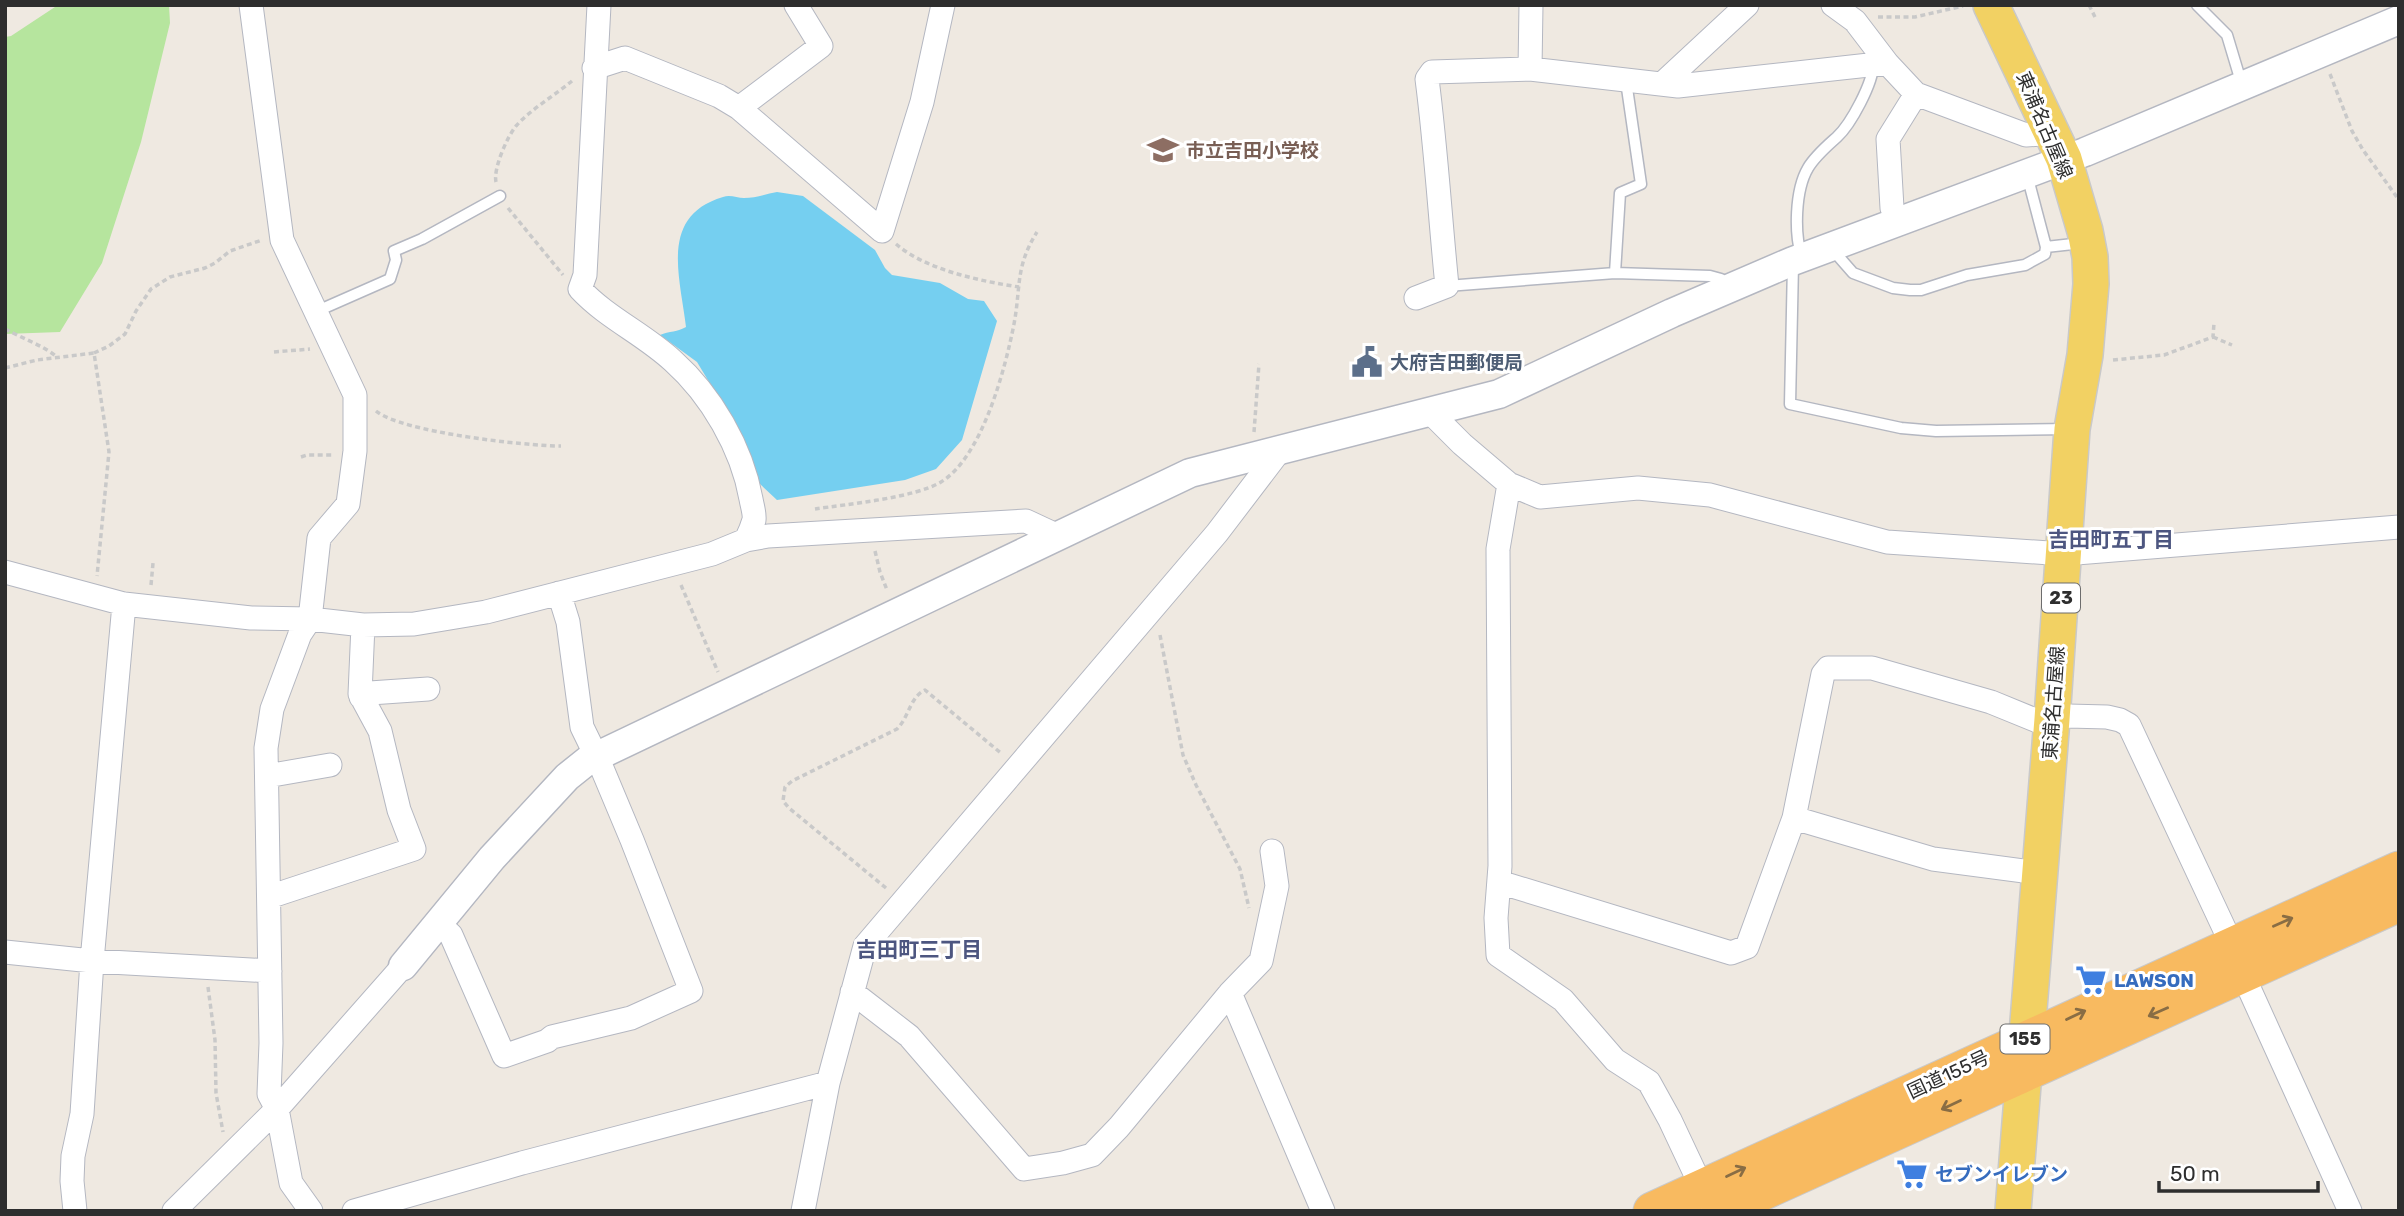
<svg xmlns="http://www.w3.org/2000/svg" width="2404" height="1216" font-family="Rubik,'Noto Sans JP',sans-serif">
<rect width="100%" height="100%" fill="#efe9e1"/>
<path fill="#b6e59e" d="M58,5H169L170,23L141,142L102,263L60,332L5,334V37L11,36Z"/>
<path fill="#75cff0" d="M777,192L803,196L875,250L885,268L892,275L940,283L968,299L984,301L997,321L962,440L936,469L905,480L777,500L760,484L752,459L732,420L697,362L660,335C669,331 678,332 686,327C680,276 659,216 723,197C730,194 737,198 744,198C755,198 766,194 777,192Z"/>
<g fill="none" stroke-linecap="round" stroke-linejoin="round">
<defs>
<path id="service" d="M2197,5L2227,35L2242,85
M2027,175L2046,247L2082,243
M1832,249L1853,273L1893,288L1910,290H1921L1967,275L2025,265L2045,254L2046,247
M1802,258C1794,234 1795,190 1808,168C1815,156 1827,146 1837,137C1851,124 1873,83 1873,65
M1793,264L1790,404L1901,428L1936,431L2069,429
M1615,273L1620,193L1641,184L1627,88L1628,80
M1447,286L1615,273L1710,276L1721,279L1726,287
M315,312L390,279L396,260L394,251L422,239L500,196"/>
<path id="minor" d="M251,5L282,240L355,395V451L348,504L319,538L310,619L300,634L272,709L266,748L271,1043L269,1094L277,1109L291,1183L311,1211
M1833,5L1855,21L1887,63
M594,68L625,58L719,96L739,108L882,231L922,102L943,5
M1530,69L1531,5
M1662,84L1747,5
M739,108L821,46L796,5
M1897,222L1892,208L1888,139L1916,94
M1416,298L1447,286C1440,217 1436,148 1427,79L1432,72L1530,69L1678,86L1887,63L1916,94L2026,135L2042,134L2050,130
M1431,413L1462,444L1509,484L1540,497L1638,488L1710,495L1887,542L2064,554L2399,527
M1509,484L1498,549L1500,866L1496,918L1498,955L1563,1000L1615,1060L1649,1082L1670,1120L1702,1188
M746,540L768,536L1026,521L1056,535
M5,572L124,604L251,618L310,619L363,625L414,624L486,612L712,554L746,540C749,534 752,527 754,520C755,514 752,505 751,499C742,448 711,395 673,361C644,334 607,318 580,289L585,275L599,5
M361,697L370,693L428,689
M267,776L330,765
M1794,818L1933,859L2039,873
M1499,882L1731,953L1747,947L1794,818L1823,674L1828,668H1872L1991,702L2040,722L2068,716L2107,717L2120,720L2129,725L2232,945
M269,897L414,849L399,810L380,731L360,694L363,625
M438,923L451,935L504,1056L547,1041L552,1037L631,1018L691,991L632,840L601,766L582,727L568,622L559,593
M5,952L92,961L270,971
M2243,975L2350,1211
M852,992L909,1036L1024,1169L1063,1163L1092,1155L1119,1127L1230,993L1261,961L1277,886L1272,851
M1230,993L1323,1211
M75,1211L72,1181L73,1156L82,1114L92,961L124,604
M174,1211L277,1109L403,966
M354,1211L522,1163L828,1083
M803,1211L828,1083L865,946L1217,533L1281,449"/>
<path id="tertiary" d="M403,966L492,858L567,777L587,761L1190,473L1499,394L1672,313L1793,261L2085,152L2399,20"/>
<path id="primary" d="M1991,5L2064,159L2085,231L2090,257L2091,284L2085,355L2072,429L2052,719L2013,1211"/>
<path id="trunk" d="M1652,1211L2399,870
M1720,1211L2399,903"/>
</defs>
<use href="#service" stroke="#b4b7c1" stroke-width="13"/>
<use href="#minor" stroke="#b4b7c1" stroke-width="25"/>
<use href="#tertiary" stroke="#b4b7c1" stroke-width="31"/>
<use href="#primary" stroke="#c9c9c9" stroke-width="38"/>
<use href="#trunk" stroke="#c9c9c9" stroke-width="39"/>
<path stroke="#c9c9c9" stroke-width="3.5" stroke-dasharray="5 3.5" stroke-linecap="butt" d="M2089,5L2095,17
M1878,17H1915L1963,6
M2330,74L2352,131L2363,150L2399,200
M496,182C493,169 507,137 516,126C530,110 555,95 572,81
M508,208L563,275
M896,244C926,270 980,281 1019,287
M5,329C22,338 44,346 57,357
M2213,337L2232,345
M274,352L310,349
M94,353L109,346L125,334L136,311L151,289L170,277L205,268L215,263L230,251L262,240
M2113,360L2164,355L2213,337L2214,323
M5,368L37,360L94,353L109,452L97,576
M376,411C401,432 525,446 561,446
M1254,432L1259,364
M301,457L307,455H333
M815,509C848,504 914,498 941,482C982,457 1005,370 1014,324C1021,287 1015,267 1037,232
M875,551L880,572L887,590
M151,585L153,563
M681,585L718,672
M1160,635L1183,755L1196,785L1240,869L1249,908
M886,888L789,808L783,801L785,787L792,781L897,729C909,717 910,697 925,690L1002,754
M208,987L215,1040L216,1093L223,1132"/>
<use href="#service" stroke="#fff" stroke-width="10"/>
<use href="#minor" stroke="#fff" stroke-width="23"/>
<use href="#tertiary" stroke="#fff" stroke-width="28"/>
<use href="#primary" stroke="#f2d163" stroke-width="35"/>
<use href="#trunk" stroke="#f8ba60" stroke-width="37"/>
</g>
<defs><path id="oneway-shaft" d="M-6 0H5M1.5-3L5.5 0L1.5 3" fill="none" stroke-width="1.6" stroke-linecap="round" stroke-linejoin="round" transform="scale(1.75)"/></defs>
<g stroke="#896d44">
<use href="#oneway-shaft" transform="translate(2283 922) rotate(-24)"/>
<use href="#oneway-shaft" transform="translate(2158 1012) rotate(156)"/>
<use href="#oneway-shaft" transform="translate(2076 1015) rotate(-25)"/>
<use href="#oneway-shaft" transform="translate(1951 1105) rotate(155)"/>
<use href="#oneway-shaft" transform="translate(1736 1172) rotate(-25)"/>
</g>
<defs>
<symbol id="school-bare" viewBox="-9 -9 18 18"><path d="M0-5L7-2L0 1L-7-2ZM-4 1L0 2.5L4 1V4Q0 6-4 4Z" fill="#8d6e63" stroke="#fff" stroke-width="2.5" paint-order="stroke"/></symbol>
<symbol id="civic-bare" viewBox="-9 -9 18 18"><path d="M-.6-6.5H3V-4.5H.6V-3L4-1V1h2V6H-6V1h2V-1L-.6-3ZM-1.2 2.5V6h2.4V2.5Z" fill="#5c6f8a" stroke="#fff" stroke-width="2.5" paint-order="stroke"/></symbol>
<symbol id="supermarket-bare" viewBox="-9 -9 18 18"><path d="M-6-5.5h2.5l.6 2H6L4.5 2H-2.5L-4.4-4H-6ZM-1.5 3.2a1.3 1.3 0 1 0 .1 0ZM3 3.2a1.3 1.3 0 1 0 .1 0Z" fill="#3f7fe0" stroke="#fff" stroke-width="2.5" paint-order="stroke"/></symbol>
</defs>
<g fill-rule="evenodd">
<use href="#school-bare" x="1141" y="128" width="44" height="44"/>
<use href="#civic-bare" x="1345" y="340" width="44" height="44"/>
<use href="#supermarket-bare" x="2069" y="958" width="44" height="44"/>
<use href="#supermarket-bare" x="1890" y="1152" width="44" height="44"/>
</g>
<g text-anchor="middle" stroke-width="6" stroke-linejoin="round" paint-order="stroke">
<g fill="#fff" stroke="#6d6d6d" stroke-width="2">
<rect x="2042" y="583.5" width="38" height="29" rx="5"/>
<rect x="2000.5" y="1024.5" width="49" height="29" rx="5"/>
</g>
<g font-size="18" font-weight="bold" fill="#2e2e2e">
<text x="2061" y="604">23</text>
<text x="2025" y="1045">155</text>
</g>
<g font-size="19" fill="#2e2e2e" stroke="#fff">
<text transform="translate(2045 125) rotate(67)" y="7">東浦名古屋線</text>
<text transform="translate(2053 703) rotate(-86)" y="7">東浦名古屋線</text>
<text transform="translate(1948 1074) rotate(-25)" y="7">国道155号</text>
</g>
<g font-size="19" font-weight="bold" fill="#785e54" stroke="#fff" text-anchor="start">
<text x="1186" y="157">市立吉田小学校</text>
</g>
<g font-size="19" font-weight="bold" fill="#4e5e75" stroke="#fff" text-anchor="start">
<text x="1390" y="369">大府吉田郵便局</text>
</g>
<g font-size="19" font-weight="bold" fill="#366cbe" stroke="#fff" text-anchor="start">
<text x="2114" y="987">LAWSON</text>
<text x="1935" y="1181">セブンイレブン</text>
</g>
<g font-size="21" font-weight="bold" fill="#4d5680" stroke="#fff">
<text x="2111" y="547">吉田町五丁目</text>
<text x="919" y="957">吉田町三丁目</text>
</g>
</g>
<rect width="2404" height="1216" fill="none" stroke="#2e2e2e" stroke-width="14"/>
<path d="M2159 1181v10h159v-10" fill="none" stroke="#2e2e2e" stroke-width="3.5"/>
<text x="2170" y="1181" font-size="21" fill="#2e2e2e" stroke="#ffffff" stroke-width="5" paint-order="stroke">50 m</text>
</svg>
